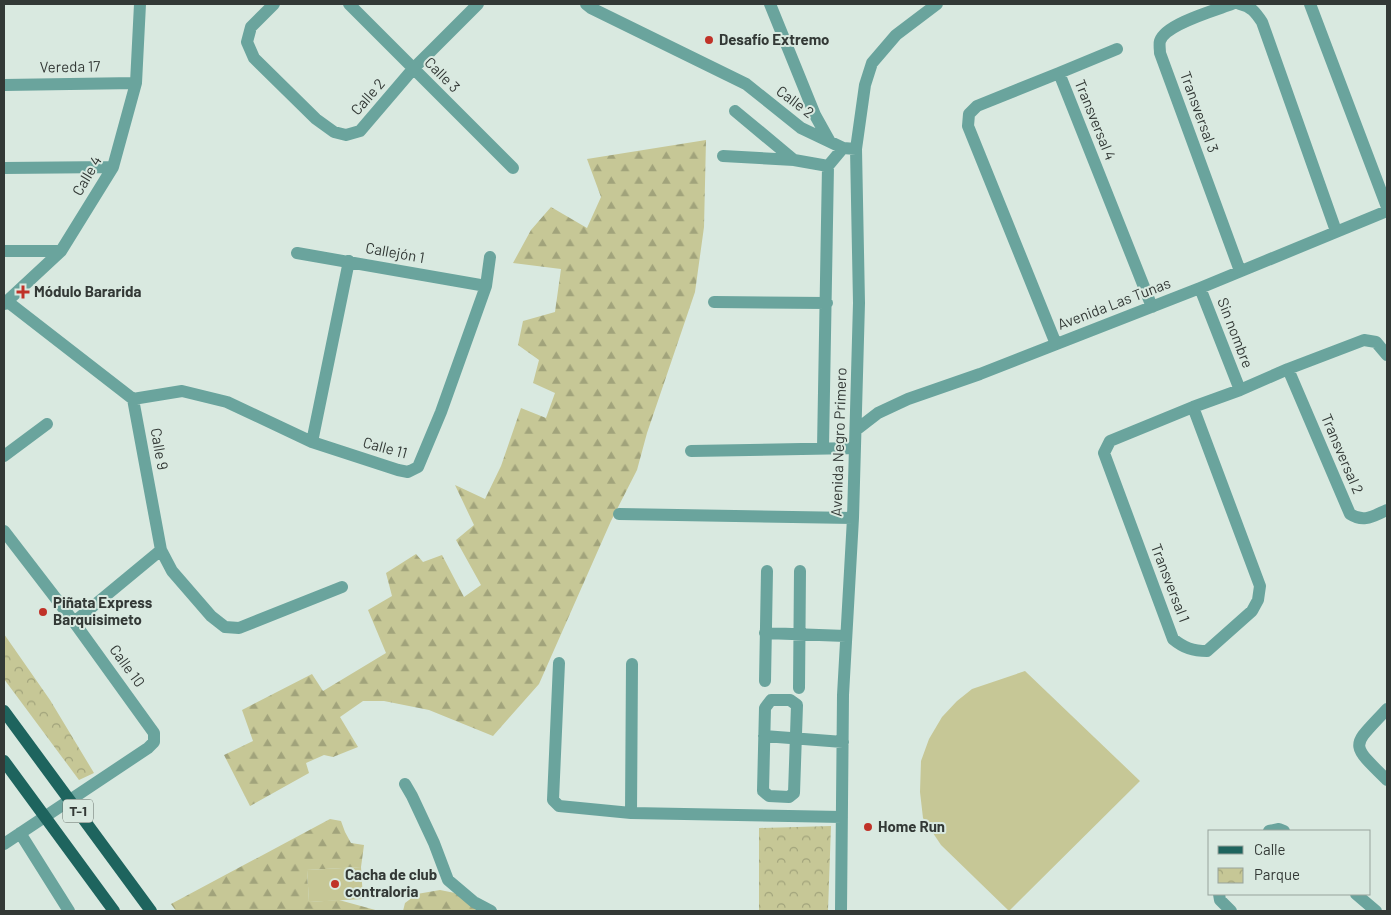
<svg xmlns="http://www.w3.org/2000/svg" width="1391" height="915" font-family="Barlow,sans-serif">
<defs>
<pattern id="forest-firs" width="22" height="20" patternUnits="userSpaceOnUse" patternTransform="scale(1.25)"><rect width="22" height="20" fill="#c6c796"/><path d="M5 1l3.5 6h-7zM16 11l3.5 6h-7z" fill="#a1a37b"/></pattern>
<pattern id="park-crowns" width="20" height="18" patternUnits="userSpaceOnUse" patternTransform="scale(1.25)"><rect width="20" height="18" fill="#c6c796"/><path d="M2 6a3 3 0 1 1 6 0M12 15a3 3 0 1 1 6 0" fill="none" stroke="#a1a37b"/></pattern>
</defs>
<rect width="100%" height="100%" fill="#d9e9e0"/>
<path fill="url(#forest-firs)" d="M706,140L704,227L695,292L647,433L637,470L611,521L539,684L493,736L429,710L384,701H363L340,717L358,747L333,757L324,755L306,763L309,773L250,806L224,755L253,741L242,710L312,674L323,691L386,653L368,610L392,596L386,573L416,554L423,562L442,555L464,597L481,585L456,540L474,525L455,485L485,499L501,466L521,408L546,418L555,393L533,383L539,360L518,345L523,321L555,312L561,269L513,263L531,230L551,207L587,228L601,197L587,159Z
M330,819L341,821L345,832L351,843L364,845L361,867L307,870L309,902L339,900L379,911H176L171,904Z
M440,890L465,895L495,911H403L405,903L417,894Z"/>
<path fill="url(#park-crowns)" d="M4,634L50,700L94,773L79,780L4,679Z
M831,826L828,911H759V828Z"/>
<path fill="#c6c796" d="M1025,671L1140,781L1009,911L941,845L923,818L920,792L921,761L929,739L942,717L957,701L972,689Z
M361,867L363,899L309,902L307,870Z"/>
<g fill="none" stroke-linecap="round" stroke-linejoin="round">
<path stroke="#6aa49d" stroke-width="12" d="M274,4L251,27L247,42L254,58L316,119L334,132L346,135L360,131L413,69L478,4
M349,4L513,168
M586,4L591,8L746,84L801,128L843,148L856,149
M770,4L815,115L830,142
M1232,4C1216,10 1165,24 1160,41C1159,44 1160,50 1160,53L1240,271
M1240,4C1251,6 1256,13 1262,22L1336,231
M1310,4L1387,207
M1059,73L1117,49
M4,85L136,83
M735,111L794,160
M723,156L794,160L828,166L843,148
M4,168L113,167
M4,251H61
M297,253L486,286
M1200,288L1240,390
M8,302L133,399L161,550L74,622
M714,302L827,303
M4,304L61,251L113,167L136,83L140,4
M1056,344L968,126L969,114L977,106L1059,73L1152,307
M1288,369L1350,514C1364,523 1373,516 1387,510
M133,399L182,391L227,402L312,442L398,470L408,472L418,467L441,412L486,286L490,257
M1193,407L1260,586L1258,600L1252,611L1207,651C1193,651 1184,648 1173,639L1104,453L1110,441L1193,407L1240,390L1288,369L1364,340L1376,342L1387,355
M856,430L878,413L908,399L980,374L1200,288L1387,211
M312,442L349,261
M823,448L828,166
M691,451L855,448
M4,456L47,424
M619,514L853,518
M4,531L74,622L154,733V742L148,748L4,844
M161,550L172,571L211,616L225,627L239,628L342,587
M765,633L846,636
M559,663L553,800L559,806L631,813L842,817
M765,681L767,571
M799,688L800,571
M771,700H790L797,705L794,793L789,797L769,796L763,791L765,708Z
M1387,709C1352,747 1348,742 1387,780
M764,736L843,742
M405,784L412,796L434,843L448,880L474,902L491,911
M631,813L632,664
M1269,831L1279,829L1284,831
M20,833L69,911
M1219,894L1220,900L1231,911
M1356,894L1376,911
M841,911L843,695L853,518L859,303L856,149L865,85L872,63L896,35L937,4"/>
<path stroke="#1e645e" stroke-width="12" d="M4,711L151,911
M4,761L114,911"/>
</g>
<g fill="#c03228" stroke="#d9e9e0" stroke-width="2">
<circle cx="709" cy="40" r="5"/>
<path d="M20.5 284.5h5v5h5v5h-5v5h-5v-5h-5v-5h5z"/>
<circle cx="43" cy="612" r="5"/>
<circle cx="868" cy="827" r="5"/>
<circle cx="335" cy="884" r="5"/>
</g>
<g text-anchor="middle" stroke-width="4" stroke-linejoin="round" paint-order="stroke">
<rect fill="#d9e9e0" stroke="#656e69" stroke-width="1" x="63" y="799.5" width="30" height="23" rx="4"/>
<g font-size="14" font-weight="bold" fill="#333936">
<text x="78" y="816">T-1</text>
</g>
<g font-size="15" font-weight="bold" fill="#333936" stroke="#d9e9e0" text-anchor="start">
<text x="719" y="45">Desafío Extremo</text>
<text x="34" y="297">Módulo Bararida</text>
<text x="53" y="608">Piñata Express<tspan x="53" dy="17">Barquisimeto</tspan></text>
<text x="878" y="832">Home Run</text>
<text x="345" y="880">Cacha de club<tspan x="345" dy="17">contraloria</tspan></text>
</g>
<g font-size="15" fill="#333936" stroke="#d9e9e0">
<text transform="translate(70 67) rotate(-1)" y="5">Vereda 17</text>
<text transform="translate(442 75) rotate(45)" y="5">Calle 3</text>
<text transform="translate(368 97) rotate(-49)" y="5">Calle 2</text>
<text transform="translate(795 102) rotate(37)" y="5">Calle 2</text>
<text transform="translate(1199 112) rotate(70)" y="5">Transversal 3</text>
<text transform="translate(1095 120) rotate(68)" y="5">Transversal 4</text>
<text transform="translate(87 176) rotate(-60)" y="5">Calle 4</text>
<text transform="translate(395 253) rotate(10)" y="5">Callejón 1</text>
<text transform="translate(1114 304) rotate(-21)" y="5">Avenida Las Tunas</text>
<text transform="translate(1235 333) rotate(69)" y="5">Sin nombre</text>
<text transform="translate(839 442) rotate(-88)" y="5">Avenida Negro Primero</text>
<text transform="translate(385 448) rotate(15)" y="5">Calle 11</text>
<text transform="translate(159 449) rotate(80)" y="5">Calle 9</text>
<text transform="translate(1342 454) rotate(67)" y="5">Transversal 2</text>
<text transform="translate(1170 583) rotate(69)" y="5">Transversal 1</text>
<text transform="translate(127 666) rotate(54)" y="5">Calle 10</text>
</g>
</g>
<rect width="1391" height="915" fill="none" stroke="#333936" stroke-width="10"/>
<rect x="1208" y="830" width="162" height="65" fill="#d9e9e0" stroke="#97a39c"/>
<rect x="1218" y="846" width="25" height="8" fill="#1e645e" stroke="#97a39c"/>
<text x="1254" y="855" font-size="15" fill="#333936">Calle</text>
<rect x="1218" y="868" width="25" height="15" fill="url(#park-crowns)" stroke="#97a39c"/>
<text x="1254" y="880" font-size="15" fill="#333936">Parque</text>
</svg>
